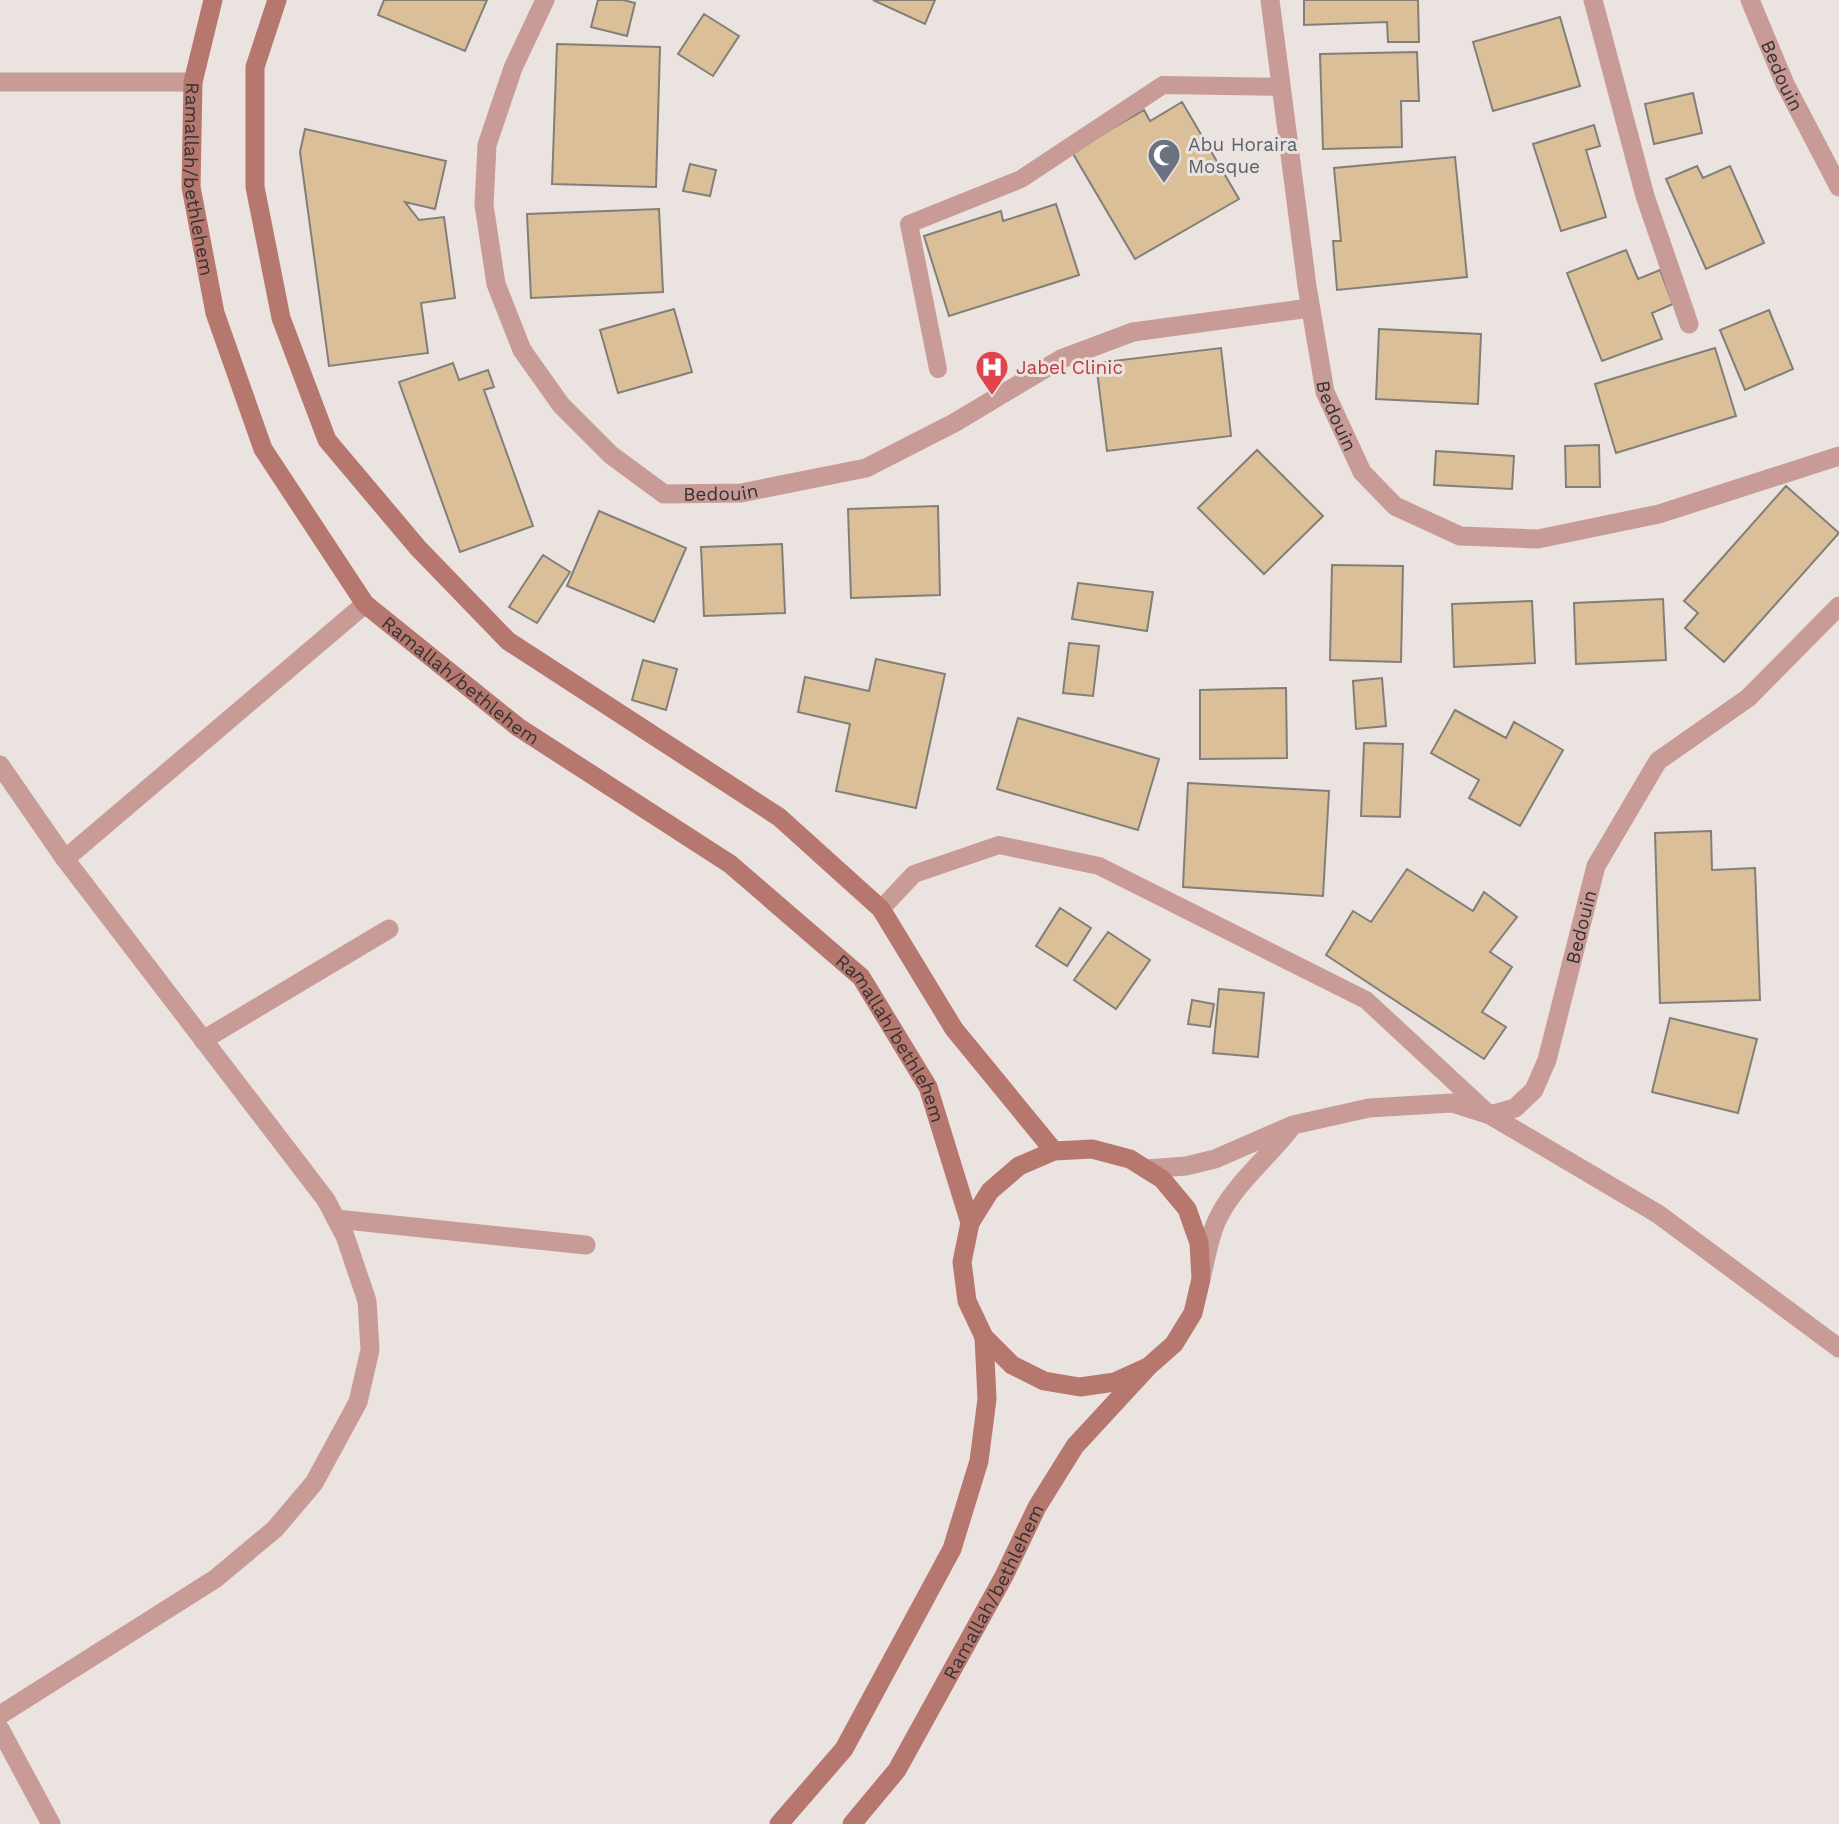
<svg xmlns="http://www.w3.org/2000/svg" width="1839" height="1824" font-family="'Work Sans',sans-serif">
<rect width="100%" height="100%" fill="#eae3e0"/>
<path fill="#dabf99" stroke="#827f79" stroke-width="2" d="M384,0H487L465,51L378,15Z
M598,0H623L635,3L627,36L591,27Z
M873,0H935L925,24Z
M1304,0H1418L1419,42H1388L1387,22L1304,25Z
M704,14L739,36L713,76L678,54Z
M1560,17L1580,86L1493,111L1473,42Z
M557,44L660,47L656,187L552,184Z
M1417,52L1419,101H1401L1402,147L1323,149L1320,54Z
M1693,93L1702,133L1654,144L1645,104Z
M1182,102L1239,199L1135,259L1072,152L1144,110L1150,121Z
M1594,125L1600,146L1586,150L1606,217L1561,231L1533,144Z
M305,129L446,161L435,209L405,202L419,220L444,217L455,298L421,303L428,353L329,366L300,152Z
M1455,157L1467,277L1337,290L1333,241H1341L1334,168Z
M690,164L716,170L710,196L683,191Z
M1697,166L1703,178L1730,166L1764,243L1706,269L1666,179Z
M1056,204L1079,275L949,316L924,236L1001,211L1003,221Z
M659,209L663,292L531,298L527,214Z
M1626,250L1638,279L1660,270L1673,304L1652,313L1662,339L1602,361L1567,273Z
M674,309L692,372L618,393L600,330Z
M1769,310L1793,369L1745,390L1720,330Z
M1379,329L1481,334L1478,404L1376,399Z
M1221,348L1231,436L1107,451L1096,363Z
M1715,348L1736,416L1616,453L1595,384Z
M453,363L459,380L488,370L494,387L484,390L533,526L460,552L399,382Z
M1599,445L1600,487H1566L1565,446Z
M1257,450L1323,516L1264,574L1198,508Z
M1436,451L1514,456L1512,489L1434,485Z
M1786,486L1839,533L1724,662L1685,628L1698,613L1684,601Z
M938,506L940,595L851,598L848,509Z
M599,511L686,548L654,622L567,586Z
M782,544L785,613L704,616L701,547Z
M543,555L570,572L537,623L509,607Z
M1332,565L1403,566L1401,662L1330,660Z
M1078,583L1153,592L1147,631L1072,619Z
M1663,599L1666,660L1576,664L1574,603Z
M1532,601L1535,663L1454,667L1452,604Z
M1069,643L1099,646L1093,696L1063,693Z
M876,659L945,674L916,808L836,791L850,724L798,712L805,677L869,691Z
M643,660L677,669L666,710L632,700Z
M1382,678L1386,726L1356,729L1353,681Z
M1286,688L1287,758L1200,759V690Z
M1455,710L1506,738L1514,722L1563,750L1520,826L1469,798L1479,780L1431,753Z
M1018,718L1159,759L1138,830L997,789Z
M1364,743L1403,744L1400,817L1361,816Z
M1188,783L1329,791L1323,896L1183,887Z
M1711,831L1712,870L1755,868L1760,1000L1660,1003L1655,833Z
M1407,869L1473,911L1484,892L1517,917L1490,952L1512,967L1482,1012L1506,1027L1484,1059L1326,955L1353,911L1371,922Z
M1060,908L1091,928L1067,966L1036,946Z
M1108,932L1150,960L1116,1009L1074,980Z
M1219,989L1264,993L1258,1057L1213,1053Z
M1192,1000L1214,1004L1210,1027L1188,1024Z
M1670,1018L1757,1039L1738,1113L1652,1092Z"/>
<g fill="none" stroke-linecap="round" stroke-linejoin="round">
<path stroke="#c89b96" stroke-width="18" d="M938,369L909,224L1021,179L1163,85L1281,87
M881,909L914,874L999,845L1099,866L1366,1000L1490,1115"/>
<g stroke="#c89b96" stroke-width="19">
<path id="s1" d="M545,0L513,68L487,145L484,205L496,284L522,350L561,405L611,455L664,494L741,493L866,468L954,423L1061,359L1133,332L1310,308"/>
<path id="s2" d="M1270,0L1307,286L1325,392L1362,472L1395,506L1460,536L1538,539L1659,514L1839,456"/>
<path d="M1593,0L1645,196L1689,324"/>
<path id="s3" d="M1750,0L1785,84L1839,187"/>
<path d="M0,82H193"/>
<path d="M0,765L65,859L326,1200L345,1236L367,1301L370,1350L358,1402L314,1483L275,1529L215,1579L0,1715"/>
<path d="M65,859L365,604"/>
<path d="M203,1040L389,929"/>
<path d="M1490,1115L1658,1214L1839,1348"/>
<path id="s4" d="M1146,1169L1186,1166L1215,1159L1293,1125L1369,1108L1452,1103L1490,1115L1515,1108L1534,1090L1547,1060L1596,866L1658,761L1748,698L1839,606"/>
<path d="M336,1219L586,1245"/>
<path d="M1202,1274C1206,1258 1209,1240 1215,1225C1229,1189 1266,1160 1290,1129"/>
<path d="M0,1729L51,1824"/>
</g>
<g stroke="#b6776f" stroke-width="19">
<path id="s5" d="M213,0L193,82L191,187L215,313L263,449L365,604L518,727L730,864L861,977L928,1087L970,1223"/>
<path d="M277,0L255,67V187L281,318L327,440L418,548L508,641L779,817L881,909L954,1029L1054,1151"/>
<path d="M779,1824L844,1749L952,1549L979,1461L987,1399L984,1337"/>
<path id="s6" d="M852,1824L897,1770L1004,1576L1037,1507L1075,1446L1148,1367L1174,1344L1193,1313L1201,1279L1199,1243L1187,1209L1162,1179L1130,1159L1092,1149L1054,1151L1019,1166L990,1191L970,1223L962,1262L967,1301L984,1337L1012,1365L1044,1381L1080,1387L1115,1382L1148,1367"/>
</g>
</g>
<defs>
<symbol id="mosque-pin" viewBox="-11 -11 22 30"><path d="M0 17L-7.5 6A9.5 9.5 0 1 1 7.5 6Z" fill="#6b7280" stroke="#eae3e0"/><path d="M3.5-4.9A6 6 0 1 0 3.5 4.9A5 5 0 1 1 3.5-4.9Z" fill="#fff"/></symbol>
<symbol id="hospital-pin" viewBox="-11 -11 22 30"><path d="M0 17L-7.5 6A9.5 9.5 0 1 1 7.5 6Z" fill="#e0444e" stroke="#eae3e0"/><path d="M-5-5h3v3.5h4V-5h3V5h-3V1.5h-4V5h-3Z" fill="#fff"/></symbol>
</defs>
<g fill-rule="evenodd">
<use href="#mosque-pin" x="1145" y="136" width="38" height="52"/>
<use href="#hospital-pin" x="973" y="348" width="38" height="52"/>
</g>
<g text-anchor="middle" stroke-width="6" stroke-linejoin="round" paint-order="stroke">
<g font-size="19" fill="#363332" stroke="#eae3e0">
<text dy="7" stroke="none"><textPath href="#s3" startOffset="82">Bedouin</textPath></text>
<text dy="7" stroke="none"><textPath href="#s5" startOffset="182">Ramallah/bethlehem</textPath></text>
<text dy="7" stroke="none"><textPath href="#s2" startOffset="422">Bedouin</textPath></text>
<text dy="7" stroke="none"><textPath href="#s1" startOffset="628">Bedouin</textPath></text>
<text dy="7" stroke="none"><textPath href="#s5" startOffset="770">Ramallah/bethlehem</textPath></text>
<text dy="7" stroke="none"><textPath href="#s4" startOffset="578">Bedouin</textPath></text>
<text dy="7" stroke="none"><textPath href="#s5" startOffset="1337">Ramallah/bethlehem</textPath></text>
<text dy="7" stroke="none"><textPath href="#s6" startOffset="273">Ramallah/bethlehem</textPath></text>
</g>
<g font-size="19" fill="#5b616d" stroke="#eae3e0" text-anchor="start">
<text x="1188" y="151">Abu Horaira<tspan x="1188" dy="22">Mosque</tspan></text>
</g>
<g font-size="19" fill="#be3a42" stroke="#eae3e0" text-anchor="start">
<text x="1016" y="374">Jabel Clinic</text>
</g>
</g>
</svg>
